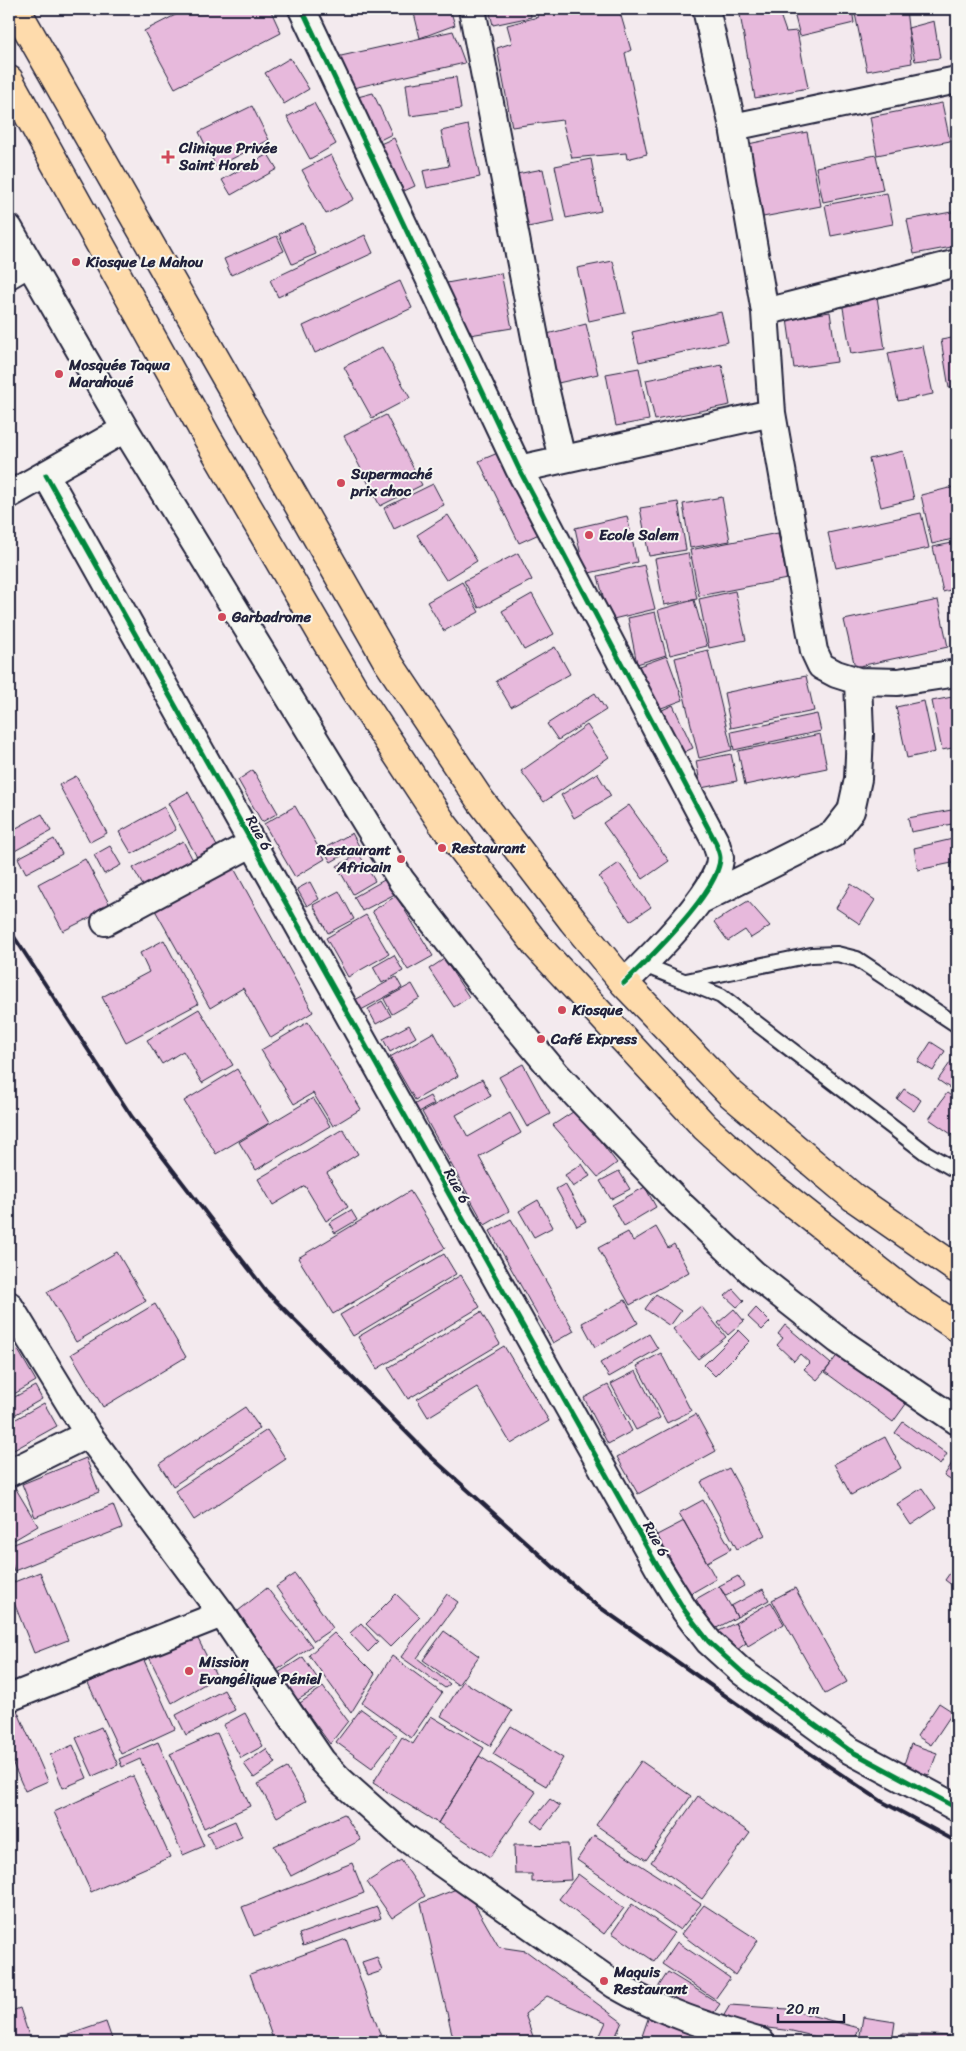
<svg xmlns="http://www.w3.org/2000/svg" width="966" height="2051" font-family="Sriracha,sans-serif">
<rect width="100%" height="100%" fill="#f3eaee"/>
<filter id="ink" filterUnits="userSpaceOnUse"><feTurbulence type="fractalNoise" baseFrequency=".02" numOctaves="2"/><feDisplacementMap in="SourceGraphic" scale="10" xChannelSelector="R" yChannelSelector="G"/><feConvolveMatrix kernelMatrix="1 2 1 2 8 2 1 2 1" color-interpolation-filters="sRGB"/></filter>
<g filter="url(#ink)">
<path fill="#e7b9dc" stroke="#22223b" d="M187,9H270L281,33L175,88L144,31Z
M413,9H450L455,25L420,38Z
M489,9H530L531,17L493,25Z
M536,9H619L631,50L625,53L647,154L627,159L626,153L572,158L562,120L512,127L497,48L512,43L507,25L538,17Z
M739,9H778L786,32L797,31L808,88L755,98Z
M813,9H852L854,23L800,36L794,13Z
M854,9H906L912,63L867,71Z
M934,21L940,58L915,61L908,28Z
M453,31L465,63L344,90L332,58Z
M290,58L309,89L284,104L265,73Z
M456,77L461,109L410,116L406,84Z
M373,93L392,134L368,146L346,100Z
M314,103L336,144L310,159L287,117Z
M942,103L950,141L877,155L870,117Z
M252,106L269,140L216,167L199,132Z
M468,125L480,177L427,188L423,171L449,166L441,131Z
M807,132L821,206L763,217L748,144Z
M394,138L415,186L393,196L371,148Z
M268,154L277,169L231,195L222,180Z
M331,155L354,199L326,214L302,170Z
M876,155L883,190L823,202L816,167Z
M591,159L601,211L566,218L555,166Z
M543,169L554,222L517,229L506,176Z
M887,193L893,224L831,236L825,205Z
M957,211V246L914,254L907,220Z
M303,223L316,254L292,264L279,234Z
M365,235L373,253L278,297L270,280Z
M277,236L284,251L231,275L224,259Z
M613,261L625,313L589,321L577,268Z
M501,273L512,328L458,337L436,285Z
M400,281L412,308L315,353L303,326Z
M877,297L885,349L851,354L842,302Z
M721,312L728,342L639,362L632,332Z
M830,312L837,362L794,368L787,319Z
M586,324L598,374L558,383L547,334Z
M957,337V387L949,388L941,340Z
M923,346L933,394L898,401L888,353Z
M382,347L410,398L372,418L344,367Z
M722,365L730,405L655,420L646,380Z
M639,368L649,420L616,426L606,374Z
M386,415L422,485L380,506L344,436Z
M903,451L914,499L881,507L869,459Z
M500,452L539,534L519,543L479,461Z
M433,484L444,505L394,529L384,508Z
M957,486V538L932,544L921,495Z
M722,497L730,541L690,548L683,504Z
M678,502L686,550L649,556L640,508Z
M921,513L929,548L836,568L828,533Z
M448,515L477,561L446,580L417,535Z
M627,516L637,562L585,574L575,528Z
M778,533L787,579L699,596L690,550Z
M957,542V588L943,592L933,547Z
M518,553L532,580L479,608L464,581Z
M688,553L697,599L664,605L655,559Z
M644,565L655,609L609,620L598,576Z
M462,582L479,612L444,631L427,602Z
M735,591L746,640L709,648L699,599Z
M532,594L554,634L524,650L502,611Z
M694,600L707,646L670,655L658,610Z
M938,600L948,647L855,667L844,620Z
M655,612L666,655L637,664L628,618Z
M555,647L570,674L511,707L496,681Z
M708,650L732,750L699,758L675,658Z
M667,656L683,700L656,710L639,666Z
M806,676L814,711L731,728L724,693Z
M595,693L606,710L558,740L547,724Z
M957,696V747L942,750L932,701Z
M924,701L935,752L907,758L896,707Z
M673,705L693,748L678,755L658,712Z
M817,714L821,731L734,750L731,732Z
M587,725L609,757L544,802L521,771Z
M820,734L827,768L745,785L738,751Z
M731,754L737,781L701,788L696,761Z
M253,770L278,813L262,822L238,780Z
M597,773L611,796L574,818L561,795Z
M76,776L107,833L90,842L59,785Z
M188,792L219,850L199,861L168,803Z
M629,805L669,861L643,879L603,823Z
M295,806L325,859L295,877L264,824Z
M164,807L176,830L132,854L119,832Z
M957,809V823L911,832L908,818Z
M42,814L51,831L11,853L9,850V832Z
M352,833L359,846L331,862L323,849Z
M957,838V862L918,870L914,848Z
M54,839L62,854L26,873L18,858Z
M183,841L194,862L145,889L133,868Z
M110,846L121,865L104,874L94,855Z
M359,854L375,881L353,894L337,866Z
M85,859L111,907L63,931L38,884Z
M230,861L313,1012L271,1038L243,988L210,1008L151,903Z
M619,863L651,907L630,921L599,877Z
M386,879L395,894L362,911L354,897Z
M310,882L319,899L307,906L297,889Z
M851,884L875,900L860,924L836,908Z
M339,891L354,919L328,933L313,905Z
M396,896L433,956L408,970L372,911Z
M748,901L770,926L751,938L745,930L728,941L714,922Z
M366,915L389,954L348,977L326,938Z
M164,940L198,1004L126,1042L102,997L149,972L140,953Z
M394,955L403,971L382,983L373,967Z
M444,959L469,997L454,1007L429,969Z
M396,977L402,988L361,1010L355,1000Z
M412,984L420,998L392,1014L384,999Z
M382,1001L391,1016L376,1024L368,1009Z
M199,1009L233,1065L202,1083L183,1051L162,1064L147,1040Z
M308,1022L361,1109L333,1126L313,1093L294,1104L261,1050Z
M409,1025L416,1037L390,1052L383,1039Z
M434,1032L458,1076L415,1100L390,1057Z
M931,1042L945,1051L933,1071L918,1062Z
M957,1053V1093L938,1080Z
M523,1064L550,1114L527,1127L499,1077Z
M237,1069L269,1123L216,1154L184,1101Z
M482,1079L491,1096L456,1115L468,1137L510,1113L521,1133L479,1157L509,1211L485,1225L422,1112Z
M904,1089L921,1100L914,1111L897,1099Z
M947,1093L957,1100V1131L954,1136L929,1119Z
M430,1096L434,1104L419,1112L415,1104Z
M313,1098L330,1126L256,1170L239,1142Z
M576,1110L617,1163L598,1177L553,1125Z
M343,1129L358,1154L327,1173L348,1207L326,1221L305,1186L273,1205L258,1179Z
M582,1164L590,1176L573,1187L565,1175Z
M619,1171L630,1189L611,1199L600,1181Z
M565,1184L586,1221L577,1226L556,1189Z
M645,1187L656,1207L624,1226L612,1205Z
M410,1191L445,1248L333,1314L298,1258Z
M538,1200L553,1227L534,1237L519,1211Z
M351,1210L357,1220L335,1233L329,1223Z
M511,1219L574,1331L553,1343L490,1231Z
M656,1227L668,1248L674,1244L689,1272L630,1305L598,1248L628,1232L633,1241Z
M117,1252L146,1301L76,1342L47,1292Z
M444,1254L456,1274L353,1336L340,1315Z
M461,1275L480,1307L377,1369L358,1337Z
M733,1289L744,1301L737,1307L725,1296Z
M656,1294L681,1311L670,1326L645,1309Z
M625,1300L638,1323L595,1347L582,1323Z
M155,1304L186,1357L103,1407L71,1354Z
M701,1306L726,1337L698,1359L673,1329Z
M756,1308L770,1322L762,1330L748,1317Z
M734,1309L744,1321L728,1335L718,1323Z
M481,1312L500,1344L408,1399L388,1368Z
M785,1325L831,1364L817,1380L804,1369L810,1363L800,1354L794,1361L777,1345L783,1338L778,1334Z
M739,1330L750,1341L715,1376L704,1365Z
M649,1334L658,1349L609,1377L600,1363Z
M504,1346L549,1421L511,1444L477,1387L428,1417L417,1399Z
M18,1350L36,1381L9,1397V1355Z
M661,1353L691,1411L667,1423L637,1366Z
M838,1354L906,1404L893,1422L825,1372Z
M636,1371L660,1418L636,1430L611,1384Z
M608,1385L632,1431L608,1444L584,1398Z
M35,1386L42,1399L9,1418V1400Z
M44,1403L57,1426L12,1451L9,1446V1423Z
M245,1407L260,1428L173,1486L159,1464Z
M696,1414L716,1451L638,1494L617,1457Z
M903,1422L947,1454L940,1465L895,1433Z
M267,1430L286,1459L194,1520L175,1491Z
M885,1437L901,1468L851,1495L834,1464Z
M957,1455V1484L944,1476Z
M86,1458L99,1492L35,1517L22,1484Z
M729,1468L765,1535L737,1549L701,1482Z
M13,1484L38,1526L9,1543V1486Z
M922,1488L936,1508L911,1525L897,1504Z
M703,1500L731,1549L707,1562L679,1513Z
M113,1505L122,1528L14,1571L9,1556V1546Z
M684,1521L716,1579L690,1594L657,1535Z
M957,1563V1589L945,1580Z
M40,1572L68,1640L34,1653L9,1590V1584Z
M295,1574L333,1628L314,1641L276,1587Z
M738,1576L744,1586L726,1596L719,1586Z
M719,1586L737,1617L713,1630L696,1599Z
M267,1588L312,1646L277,1670L238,1611Z
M795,1588L847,1682L825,1694L772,1600Z
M763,1589L769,1600L737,1617L731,1606Z
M396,1594L420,1617L390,1647L366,1624Z
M447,1594L458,1602L417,1658L450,1684L445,1688L401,1657Z
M771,1602L784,1624L748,1646L735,1623Z
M361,1623L378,1642L368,1652L350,1633Z
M735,1623L746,1643L737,1650L715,1633Z
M444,1631L479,1656L458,1685L423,1660Z
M195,1633L217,1677L172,1703L148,1655Z
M334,1633L375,1674L351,1713L309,1655Z
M392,1656L442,1693L411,1738L362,1703Z
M303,1657L322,1685L296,1701L278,1673Z
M143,1658L175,1729L121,1754L88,1683Z
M463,1681L512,1711L490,1746L441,1716Z
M323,1687L348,1721L330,1744L300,1703Z
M224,1690L235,1710L186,1735L176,1715Z
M939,1703L953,1712L931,1745L917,1736Z
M361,1709L397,1735L372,1768L336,1742Z
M17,1710L48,1781L25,1791L9,1755V1713Z
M245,1713L263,1746L241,1758L223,1725Z
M431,1716L484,1748L438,1823L373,1783L402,1737L413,1744Z
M511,1726L563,1758L546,1786L493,1754Z
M101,1727L118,1765L93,1776L76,1738Z
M217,1733L250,1806L204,1828L170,1754Z
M158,1742L204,1846L183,1855L140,1759L122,1767L119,1759Z
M911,1744L937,1753L929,1775L903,1767Z
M73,1745L87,1778L63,1788L50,1755Z
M266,1749L276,1763L254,1778L244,1764Z
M479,1756L536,1792L490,1857L438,1823Z
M641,1761L691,1796L646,1860L596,1825Z
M287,1768L306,1801L277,1817L258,1784Z
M133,1776L170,1857L91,1892L54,1812Z
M698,1796L750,1833L702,1899L651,1862Z
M550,1799L560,1806L542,1829L532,1821Z
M344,1814L361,1840L291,1876L274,1846Z
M235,1821L242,1837L215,1849L207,1833Z
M594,1835L701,1904L680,1930L577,1860Z
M568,1844L571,1880L532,1882V1874H515L514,1845Z
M401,1860L425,1896L392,1918L367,1882Z
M352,1863L364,1893L254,1936L242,1907Z
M578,1874L624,1908L604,1934L559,1899Z
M464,1886L499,1947L526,1951L622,2022L613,2042H597L606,2022L547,1996L525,2014L535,2042H454L421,1903Z
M632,1904L674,1933L654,1961L612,1933Z
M704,1905L758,1940L735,1975L681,1934Z
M377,1907L381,1918L303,1946L299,1934Z
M346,1939L383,2042H274L250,1974Z
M677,1942L730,1978L715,1999L662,1964Z
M377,1957L382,1971L367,1976L362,1962Z
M668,1972L720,2004L708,2021L657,1989Z
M730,2005L787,2009L859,2028L854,2042H837L792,2031L720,2022Z
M20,2008L31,2042H9V2012Z
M649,2016L715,2038L714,2042H640Z
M863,2017L895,2022L892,2042L859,2041Z
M106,2022L113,2042H48Z
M902,2034L957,2036V2042H901Z"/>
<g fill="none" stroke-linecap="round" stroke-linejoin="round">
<defs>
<path id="lane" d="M644,965L721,996L926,1153L957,1171
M686,981L811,955L837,954L857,959L957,1025"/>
<path id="street" d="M302,9L519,469L716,843C717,848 720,854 720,858C720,890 647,961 624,983
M472,9L543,379L562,459
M706,9L733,127L765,312L772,413L814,651L821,666L836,674L858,681L898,682L957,673
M733,127L957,80
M9,228L125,429L401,880L481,984L557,1075L678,1202L753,1273L838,1340L957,1421
M9,275L29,263
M765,312L957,263
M519,469L772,413
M46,475L659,1569L685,1611L709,1642L742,1672L849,1750L957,1808
M9,495L125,429
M701,900L833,834L851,811L858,779L860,733L858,681
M105,922L251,844
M9,1305L88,1434L222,1614L322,1761L340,1780L403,1836L615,1985C661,2012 710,2027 761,2042
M9,1473L88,1434
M9,1698L222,1614"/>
<path id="primary" d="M16,9L388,662L480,800L573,921L624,983L731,1094L853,1197L957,1269
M9,80L207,437L354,689L443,824L538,947L705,1127L766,1182L912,1297L957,1327"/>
</defs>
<use href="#lane" stroke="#22223b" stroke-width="18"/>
<use href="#street" stroke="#22223b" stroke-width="30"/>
<use href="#primary" stroke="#22223b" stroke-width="31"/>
<use href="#lane" stroke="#f6f6f2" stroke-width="14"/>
<use href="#street" stroke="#f6f6f2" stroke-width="26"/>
<use href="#primary" stroke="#fedbac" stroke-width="28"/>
<path stroke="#22223b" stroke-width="4" d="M9,929L132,1117L266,1291L429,1455L591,1601L757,1718L881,1801L957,1842"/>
<defs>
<path id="cycleway" d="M302,9L519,469L716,843C717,848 720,854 720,858C720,890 647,961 624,983
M46,475L659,1569L685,1611L709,1642L742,1672L849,1750L957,1808"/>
</defs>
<use href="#cycleway" stroke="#f6f6f2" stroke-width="8"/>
<use href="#cycleway" stroke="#00873e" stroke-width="5"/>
</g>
</g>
<g fill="#d1495b" stroke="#f6f6f2" stroke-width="2">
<path d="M165.5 149.5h5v5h5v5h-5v5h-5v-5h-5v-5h5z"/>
<circle cx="76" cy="262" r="5"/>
<circle cx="59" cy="374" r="5"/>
<circle cx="341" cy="483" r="5"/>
<circle cx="589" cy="535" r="5"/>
<circle cx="222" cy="617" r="5"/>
<circle cx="442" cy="848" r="5"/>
<circle cx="401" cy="859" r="5"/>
<circle cx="562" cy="1010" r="5"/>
<circle cx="541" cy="1039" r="5"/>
<circle cx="189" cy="1671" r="5"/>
<circle cx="604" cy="1981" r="5"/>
</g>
<g text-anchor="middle" stroke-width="4" stroke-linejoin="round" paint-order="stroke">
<g font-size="15" font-weight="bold" fill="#22223b" stroke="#f6f6f2" text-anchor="start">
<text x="179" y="153">Clinique Privée<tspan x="179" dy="17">Saint Horeb</tspan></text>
<text x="86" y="267">Kiosque Le Mahou</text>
<text x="69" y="370">Mosquée Taqwa<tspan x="69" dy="17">Marahoué</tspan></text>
<text x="351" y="479">Supermaché<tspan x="351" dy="17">prix choc</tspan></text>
<text x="599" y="540">Ecole Salem</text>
<text x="232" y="622">Garbadrome</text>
<text x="452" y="853">Restaurant</text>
<text x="391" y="855" text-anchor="end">Restaurant<tspan x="391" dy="17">Africain</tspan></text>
<text x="572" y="1015">Kiosque</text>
<text x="551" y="1044">Café Express</text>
<text x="199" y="1667">Mission<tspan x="199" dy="17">Evangélique Péniel</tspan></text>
<text x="614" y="1977">Maquis<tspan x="614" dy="17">Restaurant</tspan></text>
</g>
<g font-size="15" fill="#22223b" stroke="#f6f6f2">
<text transform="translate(259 833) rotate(61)" y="5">Rue 6</text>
<text transform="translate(457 1186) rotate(61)" y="5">Rue 6</text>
<text transform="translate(656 1539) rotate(61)" y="5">Rue 6</text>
</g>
</g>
<rect width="966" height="2051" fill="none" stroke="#f6f6f2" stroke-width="30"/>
<rect x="15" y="15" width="936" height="2021" fill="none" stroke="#22223b" stroke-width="2" filter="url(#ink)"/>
<path d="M778 2014v8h66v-8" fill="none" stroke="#22223b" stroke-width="2.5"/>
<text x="786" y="2014" font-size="15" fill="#22223b" stroke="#f6f6f2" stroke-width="4" paint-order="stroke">20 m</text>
</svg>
